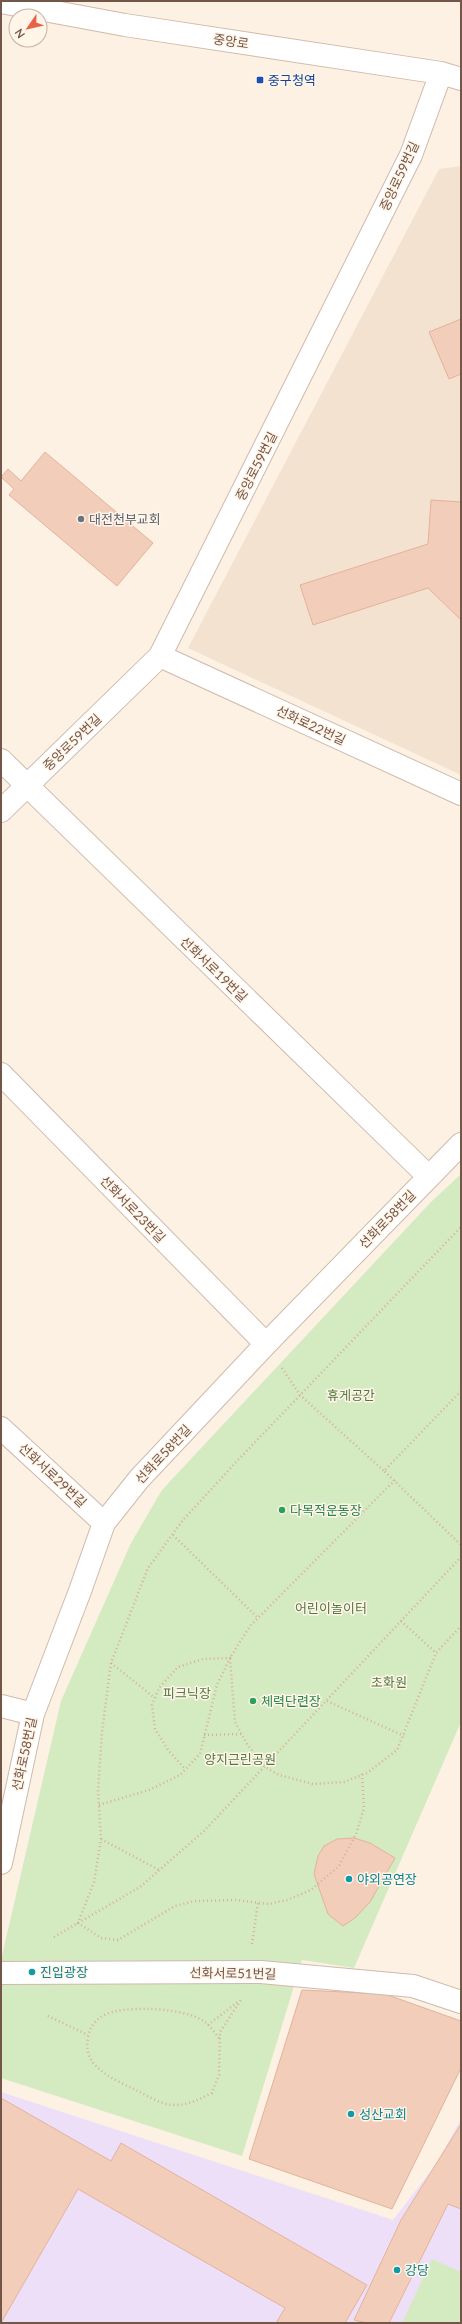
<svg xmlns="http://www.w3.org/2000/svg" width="462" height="2324" font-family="Lato,'Noto Sans KR',sans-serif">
<rect width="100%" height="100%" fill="#fcf1e3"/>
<path fill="#f4e2d1" d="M461,166V775L188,648L439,169Z"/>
<path fill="#eedff8" d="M1,2092L393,2220L437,2163L461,2119V2323H1Z"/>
<path fill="#d4eac1" d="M461,1174V1722L354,1968L302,1960L242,2156L1,2078V1960L61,1701L131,1543L162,1490L431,1202Z
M432,2259L461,2272V2323H402Z"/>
<path fill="#f2cdba" stroke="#e4b29a" d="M461,319V374L449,379L429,332Z
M45,452L153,543L117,586L9,495L14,489L1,477L8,469L21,481Z
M431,500L461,502V620L428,588L313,625L300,585L428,544Z
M354,1838L370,1843L395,1858L370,1902L355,1918L343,1926L328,1914L314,1874L318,1856L324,1846L337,1839Z
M302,1990L385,1994L461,2021V2068L392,2209L249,2159Z
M1,2098L111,2161L121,2143L367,2285L345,2323H276L285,2308L78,2189L1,2323Z
M461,2124V2209L448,2204L389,2323H367L354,2320L401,2220Z"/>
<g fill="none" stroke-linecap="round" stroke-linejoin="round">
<defs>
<path id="street" d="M160,656L461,794
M1,760L428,1176
M1,811L160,656L411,155L441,73
M1,1074L266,1344
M1,1428L104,1523
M1,1706L33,1714
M1,1863L33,1714L80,1591L104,1523L139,1479L266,1344L461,1144
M1,1973L261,1972L413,1986L461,2002"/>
<path id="secondary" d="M1,2L125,25L441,73L461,79"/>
</defs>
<use href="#street" stroke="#cfbaac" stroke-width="24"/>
<use href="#secondary" stroke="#d3b9a9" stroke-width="24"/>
<path stroke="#d6b09d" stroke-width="2.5" stroke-dasharray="1 3" stroke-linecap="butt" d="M282,1368L300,1395L384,1471
M461,1391L384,1471L461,1545
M395,1480L250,1626L230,1658L235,1722L247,1744L265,1767L279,1775L313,1784L344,1782L367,1773L397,1750L436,1653L461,1626
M173,1535L258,1618
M401,1621L436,1653
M111,1663L155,1698
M327,1701L404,1736
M204,1735L242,1734
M362,1774L364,1808L356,1834L339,1866L311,1890L287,1900L268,1904L236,1900L195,1901L175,1906L118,1940L101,1938L78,1923L94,1882L101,1839L98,1791L102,1732L111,1663L148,1568L183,1520L238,1460L461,1227
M99,1805L149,1790L180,1775L200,1754L217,1685L230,1658L203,1659L178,1667L159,1688L152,1705L155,1729L168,1750L185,1769
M101,1839L159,1870
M54,1937L140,1887L204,1831L461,1557
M252,1944L258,1903
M48,2016L88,2035
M208,2025L239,2001
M219,2038C215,2033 210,2026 205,2022C194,2013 164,2009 149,2009C125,2009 93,2008 88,2038C86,2047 88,2057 94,2064C105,2076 123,2084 138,2091C147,2096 161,2104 172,2105C187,2106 199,2099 212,2093L219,2075L220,2032L241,2000"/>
<use href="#street" stroke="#fff" stroke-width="22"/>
<use href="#secondary" stroke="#fff" stroke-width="22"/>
</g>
<rect fill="#1a4fb4" stroke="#fff5e9" stroke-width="1.5" x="256" y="76" width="8" height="8" rx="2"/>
<circle fill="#6b7280" stroke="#fff5e9" stroke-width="1.5" cx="81" cy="519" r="4"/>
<g fill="#2e9e5b" stroke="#fff5e9" stroke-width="1.5">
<circle cx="282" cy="1510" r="4"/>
<circle cx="253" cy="1701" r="4"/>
</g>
<g fill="#0f9aa8" stroke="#fff5e9" stroke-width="1.5">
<circle cx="349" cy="1879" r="4"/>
<circle cx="32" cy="1972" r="4"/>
<circle cx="351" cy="2114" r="4"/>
<circle cx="397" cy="2270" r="4"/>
</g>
<g text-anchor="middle" stroke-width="3" stroke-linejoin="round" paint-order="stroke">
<g font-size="13" fill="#745649" stroke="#fff5e9">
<text transform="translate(231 41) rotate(9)" y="5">중앙로</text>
<text transform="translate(399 176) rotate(-65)" y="5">중앙로59번길</text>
<text transform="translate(256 466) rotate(-63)" y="5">중앙로59번길</text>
<text transform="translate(311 725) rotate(25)" y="5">선화로22번길</text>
<text transform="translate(72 742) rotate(-44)" y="5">중앙로59번길</text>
<text transform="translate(214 969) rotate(44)" y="5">선화서로19번길</text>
<text transform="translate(133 1209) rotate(46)" y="5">선화서로23번길</text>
<text transform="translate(387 1219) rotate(-46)" y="5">선화로58번길</text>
<text transform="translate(163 1454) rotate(-47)" y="5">선화로58번길</text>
<text transform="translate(53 1475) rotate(43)" y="5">선화서로29번길</text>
<text transform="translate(24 1754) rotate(-78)" y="5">선화로58번길</text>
<text transform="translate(233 1973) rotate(1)" y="5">선화서로51번길</text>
</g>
<g font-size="13" fill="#164399" stroke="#fff5e9" text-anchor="start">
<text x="268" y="85">중구청역</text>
</g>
<g font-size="13" fill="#5b616d" stroke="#fff5e9" text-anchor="start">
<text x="89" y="524">대전천부교회</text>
</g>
<g font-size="13" fill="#547a41" stroke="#fff5e9">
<text x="351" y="1400">휴게공간</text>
<text x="331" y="1613">어린이놀이터</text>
<text x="389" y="1687">초화원</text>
<text x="187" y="1698">피크닉장</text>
<text x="240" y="1764">양지근린공원</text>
</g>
<g font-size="13" fill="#27864d" stroke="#fff5e9" text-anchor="start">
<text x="290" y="1515">다목적운동장</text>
<text x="261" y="1706">체력단련장</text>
</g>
<g font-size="13" fill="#0d838f" stroke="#fff5e9" text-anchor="start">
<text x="357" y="1884">야외공연장</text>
<text x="40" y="1977">진입광장</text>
<text x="359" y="2119">성산교회</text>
<text x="405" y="2275">강당</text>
</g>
</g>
<rect width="462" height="2324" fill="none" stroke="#745649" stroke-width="4"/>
<g transform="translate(28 28) rotate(236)"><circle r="19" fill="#fff5e9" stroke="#c7b5a9"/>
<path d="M0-3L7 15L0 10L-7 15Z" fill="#e76247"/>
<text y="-6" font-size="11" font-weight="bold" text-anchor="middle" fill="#745649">N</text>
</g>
</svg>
